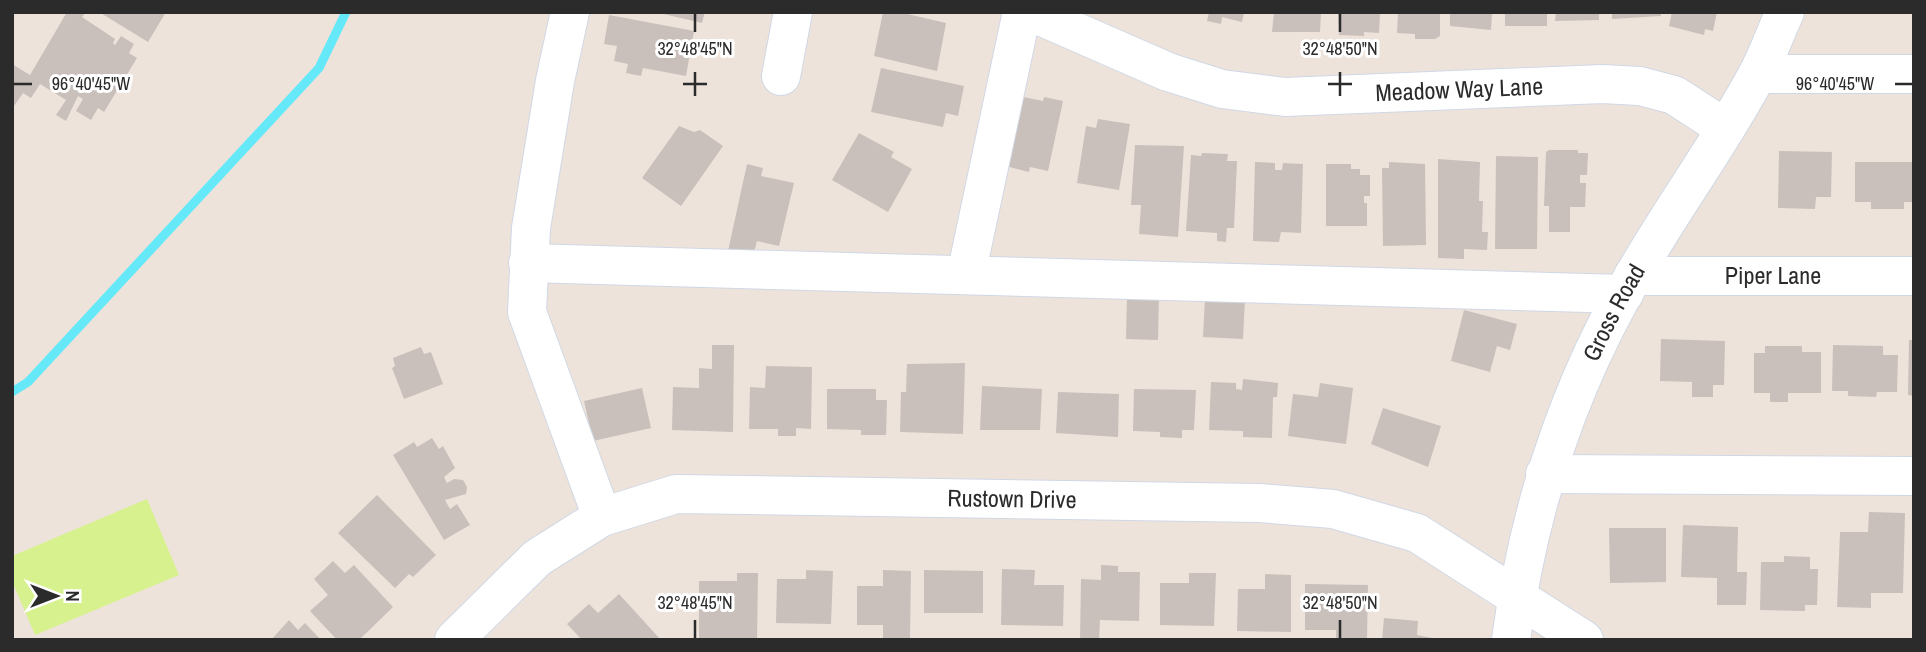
<svg xmlns="http://www.w3.org/2000/svg" width="1926" height="652" font-family="'Archivo Narrow',sans-serif">
<rect width="100%" height="100%" fill="#eee3db"/>
<path fill="#d7f18e" d="M147,499L179,575L35,635L12,581V556Z"/>
<g fill="none" stroke-linecap="round" stroke-linejoin="round">
<path stroke="#65e9f9" stroke-width="9" d="M12,392L28,382L319,68L346,12"/>
</g>
<path fill="#c9c0bb" d="M67,12H86L82,17L115,39L113,43L115,45L121,36L134,44L129,53L137,58L104,112L98,108L91,120L76,111L83,99L78,96L66,121L56,115L66,100L40,84L31,98L23,93L12,109V64L30,75Z
M99,12H166L148,42Z
M655,12H705L702,23Z
M883,12H899L946,23L937,71L874,56Z
M1209,12H1244L1242,22L1222,17L1221,24L1207,21Z
M1274,12H1321L1320,32H1272Z
M1338,12H1380L1379,33L1364,32V36L1339,35Z
M1398,12H1440V36L1435,39H1415V34L1397,33Z
M1450,12H1492L1491,30L1450,26Z
M1505,12H1547V26H1505Z
M1556,12H1599V20L1555,21Z
M1612,12H1661V16L1612,19Z
M1672,12H1717L1713,31L1705,29L1704,35L1669,26Z
M609,15L694,31L686,76L643,68L641,76L626,73L628,64L614,61L617,46L604,44Z
M881,68L964,86L958,116L946,113L943,127L871,112Z
M1014,95L1043,101L1044,97L1063,101L1048,171L1030,167L1029,172L998,164Z
M1098,119L1130,124L1119,190L1077,183L1086,126L1096,128Z
M679,126L694,132L700,130L723,146L681,206L642,178Z
M859,133L894,152L891,157L912,169L888,212L832,180Z
M1135,145L1184,146L1178,237L1139,234L1141,205H1131Z
M1549,150H1578V153H1588L1587,175H1580V183H1586L1585,207H1570V232H1549V206H1544L1546,152Z
M1779,151L1832,152L1831,197H1816L1815,209L1778,208Z
M1202,153L1228,154L1227,161H1237L1234,228H1227L1226,242L1217,241V233L1186,231L1191,155L1201,156Z
M1496,156L1538,157L1537,249H1495Z
M1438,159L1480,162L1479,201H1483L1482,232H1488L1487,250L1464,249V259L1438,258Z
M1255,162L1275,163V170H1282L1283,163L1303,164L1301,233L1281,232L1279,242L1253,241Z
M1389,162L1425,164L1426,245L1383,246L1382,168H1389Z
M1855,162H1914V202H1904V209H1871V202H1855Z
M747,164L763,168L761,176L794,183L779,246L757,241L753,256L728,251Z
M1326,164H1351V169H1360V175H1370V196H1364V203H1367V226H1326Z
M1127,295H1159L1158,340L1126,339Z
M1205,298L1245,299L1243,339L1203,337Z
M1464,310L1517,324L1510,350L1497,346L1490,372L1451,361Z
M1661,339L1725,341L1724,385H1713V397H1692V382L1660,381Z
M1909,340H1914V396L1908,395Z
M712,345H734L733,432L672,430L673,387L699,388V368L712,369Z
M1833,345L1883,346V355H1898L1897,392H1877L1876,397L1848,396V391H1832Z
M1765,346H1802V352H1821V393H1788V402H1770V393H1754V353H1765Z
M421,347L424,354L431,352L443,384L404,399L392,368L395,366L393,358Z
M965,363L963,434L900,432L901,392H906L907,364Z
M766,366L812,367L811,429L796,428V436H778V429H749L750,387L765,388Z
M1243,379L1278,383L1277,397H1273L1272,438L1243,437V431L1209,430L1211,382L1236,383V389L1242,390Z
M1320,383L1353,388L1346,444L1288,436L1293,394L1318,397Z
M982,386L1042,389L1040,430H980Z
M642,388L651,428L593,441L584,401Z
M827,389H876V400H887L886,435H861V430L827,429Z
M1134,389L1196,390L1194,430H1182V438L1160,437V432L1133,431Z
M1058,392L1119,394L1118,437L1056,433Z
M1383,408L1441,426L1428,467L1371,444Z
M432,438L439,449L443,446L455,468L444,477L447,483L454,479L463,480L467,487L466,494L445,500L450,509L457,504L470,525L444,540L393,455L414,442L417,447Z
M377,495L436,555L413,577L409,574L395,588L338,533Z
M1869,512L1905,513L1903,593H1871V608L1837,607L1840,532H1868Z
M1683,525L1738,527L1737,572H1747L1746,605H1717V578L1681,577Z
M1609,528H1666V582L1610,583Z
M1784,556L1810,557V569H1818L1817,605H1805V611L1760,610L1761,562H1784Z
M333,561L345,573L354,565L393,607L359,640H337L310,611L328,595L314,579Z
M1101,565L1118,566V572H1140L1139,621L1100,620L1099,640H1080L1081,579L1101,580Z
M1002,569L1035,570L1034,585H1064L1063,626L1001,625Z
M806,570L833,571L831,624L776,623L777,579H806Z
M883,570L911,571L910,640H883V625H857V586H883Z
M924,570L983,571V613H924Z
M737,573H758L757,640H699V581H737Z
M1189,573H1216L1214,626L1160,625V583H1189Z
M1265,574L1291,575V632L1237,631L1238,589H1265Z
M1305,584L1368,585L1367,640H1336V630H1305Z
M619,594L661,640H582L567,624L589,604L598,613Z
M1384,618L1418,621L1417,635L1442,640H1382Z
M289,620L298,630L305,623L321,640H271Z"/>
<g fill="none" stroke-linecap="round" stroke-linejoin="round">
<defs>
<g id="minor">
<path d="M570,12L555,81L531,228L527,312L602,517"/>
<path id="s1" d="M1031,12L1168,72L1222,89L1285,97L1602,84L1640,86L1674,95L1725,128"/>
<path d="M1758,74H1914"/>
<path d="M781,76L793,12"/>
<path d="M528,263L1624,294"/>
<path d="M966,275L1022,12"/>
<path id="s2" d="M1633,276H1914"/>
<path d="M1545,474L1914,476"/>
<path id="s3" d="M454,640L537,558L602,517L676,494L1259,503L1333,509L1417,533L1584,640"/>
<path id="s4" d="M1511,640C1528,511 1568,387 1634,275C1673,207 1720,144 1757,75C1768,55 1775,33 1785,12"/>
</g>
</defs>
<use href="#minor" stroke="#d0d8e5" stroke-width="40"/>
<use href="#minor" stroke="#fff" stroke-width="38"/>
</g>
<path fill="none" stroke="#2b2b2b" stroke-width="2.5" d="M695,14V32M1340,14V32M695,72V96M1340,72V96M14,84H32M683,84H707M1328,84H1352M1895,84H1912M695,620V638M1340,620V638"/>
<g text-anchor="middle" stroke-width="6" stroke-linejoin="round" paint-order="stroke">
<g font-size="24" fill="#2b2b2b" stroke="#fff">
<text dy="8" stroke="none"><textPath href="#s1" startOffset="444">Meadow Way Lane</textPath></text>
<text dy="8" stroke="none"><textPath href="#s2" startOffset="140">Piper Lane</textPath></text>
<text dy="8" stroke="none"><textPath href="#s4" startOffset="345">Gross Road</textPath></text>
<text dy="8" stroke="none"><textPath href="#s3" startOffset="607">Rustown Drive</textPath></text>
</g>
</g>
<g font-size="18" text-anchor="middle" fill="#2b2b2b" stroke="#fff" stroke-width="6" stroke-linejoin="round" paint-order="stroke">
<text x="695" y="55">32°48'45"N</text>
<text x="1340" y="55">32°48'50"N</text>
<text x="1835" y="90">96°40'45"W</text>
<text x="91" y="90">96°40'45"W</text>
<text x="695" y="609">32°48'45"N</text>
<text x="1340" y="609">32°48'50"N</text>
</g>
<rect width="1926" height="652" fill="none" stroke="#2b2b2b" stroke-width="28"/>
<g transform="translate(56 596) rotate(90)" stroke="#ffffff" stroke-width="5" paint-order="stroke">
<path d="M0-5L12 26L0 18L-12 26Z" fill="#2b2b2b"/>
<text y="-10" font-size="19" font-weight="bold" text-anchor="middle" fill="#2b2b2b">N</text>
</g>
</svg>
